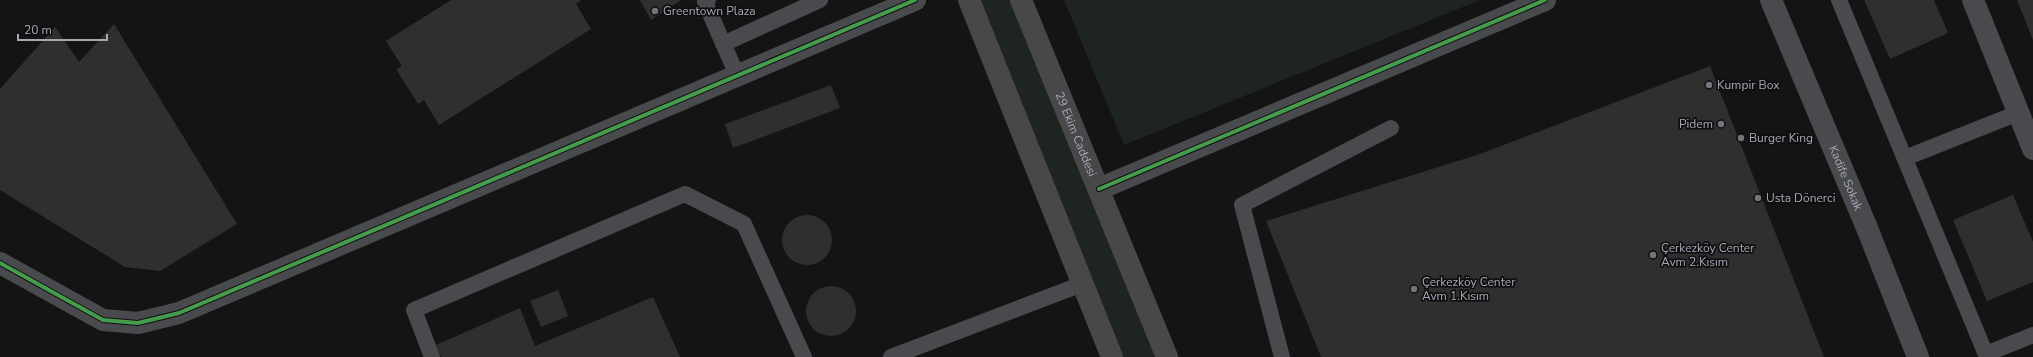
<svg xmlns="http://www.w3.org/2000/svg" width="2033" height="357" font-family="'Nunito Sans',sans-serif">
<rect width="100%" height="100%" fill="#141414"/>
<path fill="#1e241f" d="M976,0H1015L1158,357H1121Z
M1064,0H1480L1124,145Z"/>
<path fill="#2f2f30" d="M451,0H581L576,4L591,29L439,125L424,100L418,104L396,69L402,66L386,41Z
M640,0H681L651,20Z
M1864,0H1934L1948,33L1890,59Z
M2017,0H2033V40Z
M114,24L237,224L160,271L125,267L0,190V89L55,27L79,62Z
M1710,66L1824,357H1321L1266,221L1480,154Z
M831,85L840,108L733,148L725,124Z
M2013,195L2033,242V282L1987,301L1953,220Z
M782 240a25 25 0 1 1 50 0a25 25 0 1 1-50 0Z
M806 311a25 25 0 1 1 50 0a25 25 0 1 1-50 0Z
M558,290L568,316L541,327L530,301Z
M653,297L680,357H441L436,345L520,308L535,346Z"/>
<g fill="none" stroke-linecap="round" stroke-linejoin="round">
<path stroke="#494a4d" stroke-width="16" d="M708,0L705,2L737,75
M1839,0L1987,357
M723,44L820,0
M1905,158L2018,113
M1986,354L2033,335
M432,357L414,310L685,194L744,224L804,357
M891,357L1082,284
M1282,357L1242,205L1391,128"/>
<g stroke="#494a4d" stroke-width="22">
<path id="s1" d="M1771,0L1867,228L1918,357"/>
<path d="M1973,0L2033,149"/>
<path d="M1099,189L1545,0"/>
<path d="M0,263L103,320L138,323L179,313L915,0"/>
</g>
<g stroke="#48484b" stroke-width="22">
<path d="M969,0L1112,357"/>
<path id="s2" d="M1021,0L1167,357"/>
</g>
<defs>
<path id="cycleway" d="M1099,189L1545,0
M0,263L103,320L138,323L179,313L915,0"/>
</defs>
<use href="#cycleway" stroke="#0f0e10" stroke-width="6"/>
<use href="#cycleway" stroke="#469c4c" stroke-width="4"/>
</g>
<g fill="#73757c" stroke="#0f0e10" stroke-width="1.5">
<circle cx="655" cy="11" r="4"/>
<circle cx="1709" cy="85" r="4"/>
<circle cx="1721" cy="124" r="4"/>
<circle cx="1741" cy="138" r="4"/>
<circle cx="1758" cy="198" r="4"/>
<circle cx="1653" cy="255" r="4"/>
<circle cx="1414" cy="289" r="4"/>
</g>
<g text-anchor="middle" stroke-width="3.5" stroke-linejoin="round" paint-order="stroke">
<g font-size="12" fill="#a6a9b4" stroke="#0f0e10" text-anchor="start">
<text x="663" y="15">Greentown Plaza</text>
<text x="1717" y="89">Kumpir Box</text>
<text x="1713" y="128" text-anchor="end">Pidem</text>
<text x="1749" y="142">Burger King</text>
<text x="1766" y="202">Usta Dönerci</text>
<text x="1661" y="252">Çerkezköy Center<tspan x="1661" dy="14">Avm 2.Kısım</tspan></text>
<text x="1422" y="286">Çerkezköy Center<tspan x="1422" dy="14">Avm 1.Kısım</tspan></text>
</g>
<g font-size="12" fill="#a6a9b4" stroke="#0f0e10">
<text dy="4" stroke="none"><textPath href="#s2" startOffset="145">29 Ekim Caddesi</textPath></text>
<text dy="4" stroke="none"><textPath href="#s1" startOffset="193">Kadife Sokak</textPath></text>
</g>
</g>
<path d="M18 34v6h89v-6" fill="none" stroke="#a6a9b4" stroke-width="2"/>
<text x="24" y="34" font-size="12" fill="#a6a9b4" stroke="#0f0e10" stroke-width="3" paint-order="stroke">20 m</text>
</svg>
